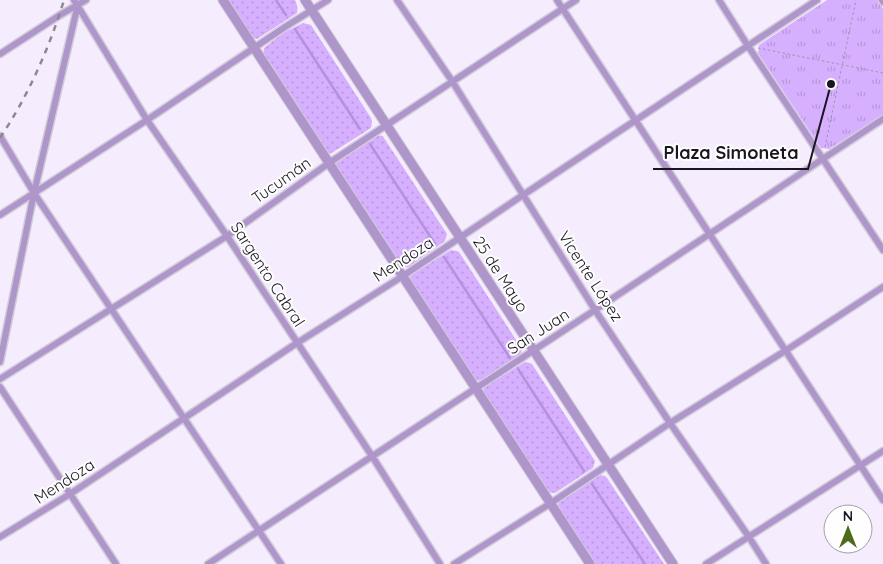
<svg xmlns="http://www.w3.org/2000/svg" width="883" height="564" font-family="Quicksand,sans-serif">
<defs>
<pattern id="grass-dots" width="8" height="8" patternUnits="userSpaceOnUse" patternTransform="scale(1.25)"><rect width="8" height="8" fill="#d6b0ff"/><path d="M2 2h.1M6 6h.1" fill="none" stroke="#b797da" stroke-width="1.8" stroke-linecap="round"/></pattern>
<pattern id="park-tufts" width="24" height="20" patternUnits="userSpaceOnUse" patternTransform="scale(1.25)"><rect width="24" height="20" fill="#d6b0ff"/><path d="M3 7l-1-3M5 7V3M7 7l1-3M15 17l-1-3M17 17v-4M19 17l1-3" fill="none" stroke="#b797da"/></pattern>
</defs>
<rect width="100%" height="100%" fill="#f5edfd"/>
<path fill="url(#grass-dots)" d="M227,0H295C297,4 298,8 297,13L257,39L250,37Z
M303,23L311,25L371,118L372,121L371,128L330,154L325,152L263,56L264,48L283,33Z
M377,135L383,136L384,138L447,234L445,241L408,267L400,266L335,167L337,160Z
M451,250L457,251L459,252L522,349L520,356L482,381L474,380L409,281L411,275Z
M525,362L530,363L532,364L595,461L593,468L555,493L548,492L483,393L484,387Z
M600,475L605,476L607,478L664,564H594L558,506L560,500Z"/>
<path fill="url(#park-tufts)" d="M827,0H878L883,9V115L829,149L821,148L758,53L759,45Z"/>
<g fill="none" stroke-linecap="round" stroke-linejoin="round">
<path stroke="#b691de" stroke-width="2.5" d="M276,0L286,15
M295,29L360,129
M370,144L435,244
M444,257L510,358
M518,369L584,471
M592,484L645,564"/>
<defs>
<path id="minor" d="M74,0L147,120L227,236L372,456L440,564
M397,0L452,81L595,310L670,423L749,537L766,564
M557,0L883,500
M719,0L748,46L883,250
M882,0L883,2
M0,54L60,15L86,0
M0,136L34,193L281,564
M0,215L147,120L285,27L328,0
M0,362L34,193L78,4
M0,379L227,236L329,163L576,0
M0,387L116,564
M0,537L70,494L297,343L403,276L523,195L817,0
M208,564L595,310L883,119
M454,564L551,503L670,423L785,351L883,287
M706,564L883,451"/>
<path id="tertiary" d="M223,0L590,564
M305,0L673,564"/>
</defs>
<use href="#minor" stroke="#d2cbd9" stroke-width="9"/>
<use href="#tertiary" stroke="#d2cbd9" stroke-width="11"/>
<path stroke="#9c95a3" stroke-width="1" stroke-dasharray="2.5 2.5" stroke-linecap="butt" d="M758,48L883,73
M825,147L856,0"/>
<use href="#minor" stroke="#af96ca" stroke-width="6"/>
<use href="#tertiary" stroke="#af96ca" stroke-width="9"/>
<path stroke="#8e8894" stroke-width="2.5" stroke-dasharray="6 6" stroke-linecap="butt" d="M0,138C28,96 49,49 64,0"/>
</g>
<g text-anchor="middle" stroke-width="4" stroke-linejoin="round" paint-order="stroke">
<g font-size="16" fill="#1a161f" stroke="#fefefe">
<text transform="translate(281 180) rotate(-35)" y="6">Tucumán</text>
<text transform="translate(403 259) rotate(-33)" y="6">Mendoza</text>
<text transform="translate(268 274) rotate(57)" y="6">Sargento Cabral</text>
<text transform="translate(501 274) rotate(57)" y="6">25 de Mayo</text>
<text transform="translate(591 276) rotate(57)" y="6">Vicente López</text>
<text transform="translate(538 331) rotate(-33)" y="6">San Juan</text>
<text transform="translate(64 481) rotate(-33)" y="6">Mendoza</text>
</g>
</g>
<path fill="none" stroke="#1a161f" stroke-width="2" d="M831 84L808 169H653"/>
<circle fill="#1a161f" stroke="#fefefe" stroke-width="2" cx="831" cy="84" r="5"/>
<g font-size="18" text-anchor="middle" font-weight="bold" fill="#1a161f" stroke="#fefefe" stroke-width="4" stroke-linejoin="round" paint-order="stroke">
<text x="731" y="159">Plaza Simoneta</text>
</g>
<g transform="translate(848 529)"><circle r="24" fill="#fefefe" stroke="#a3a1a5"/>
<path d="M0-4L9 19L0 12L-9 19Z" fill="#506a1b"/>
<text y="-8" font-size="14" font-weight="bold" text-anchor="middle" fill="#1a161f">N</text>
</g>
</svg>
